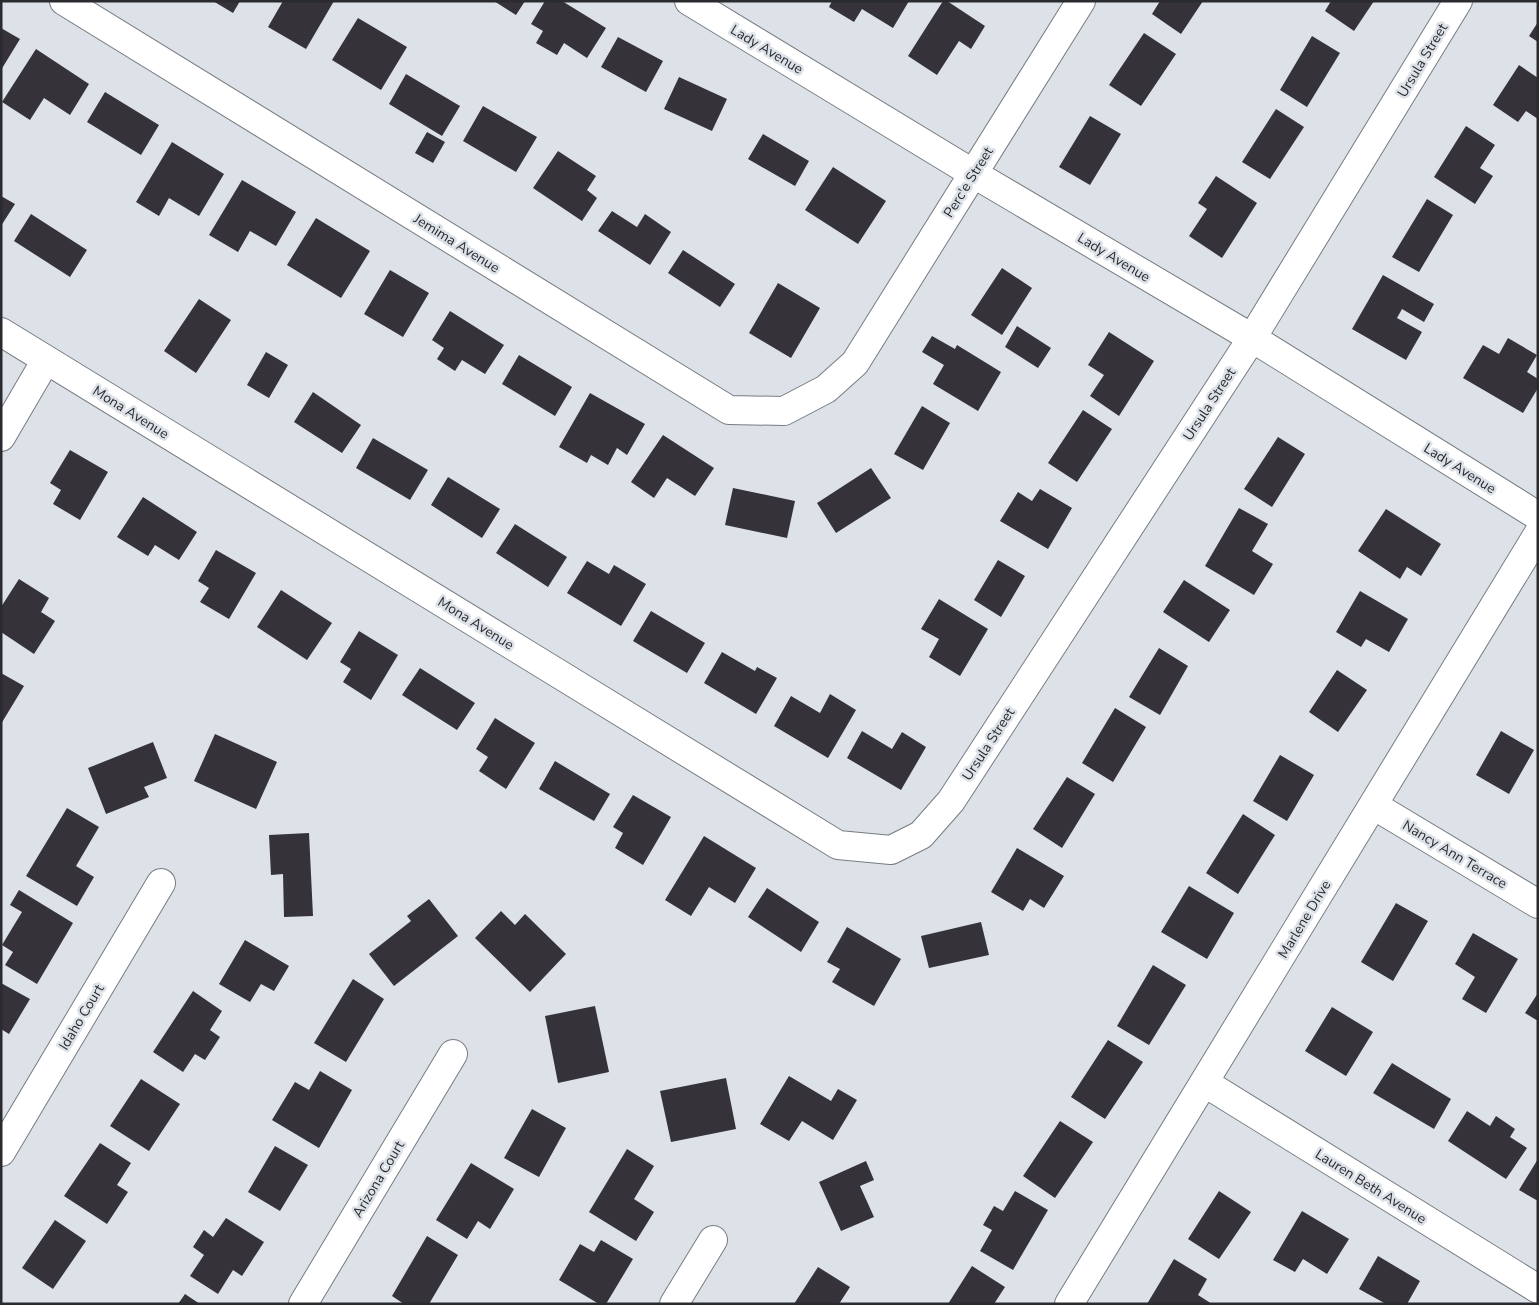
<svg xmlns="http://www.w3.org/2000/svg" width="1539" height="1305" font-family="'Nunito Sans',sans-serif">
<rect width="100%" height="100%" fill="#dde2e9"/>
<path fill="#353339" d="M213,1H240L233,13Z
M283,1H334L306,49L268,27Z
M494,1H525L516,15Z
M545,1H562L606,28L587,58L564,43L557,55L536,43L543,31L531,24Z
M832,1H909L893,28L862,9L854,22L829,7Z
M943,1H947L985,26L971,49L959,41L937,75L908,56Z
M1160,1H1203L1181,34L1152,14Z
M1331,1H1374L1354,31L1325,11Z
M358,18L407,47L381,90L332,60Z
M1538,22V42L1529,36Z
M1,28L20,39L1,70Z
M1144,33L1176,54L1141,106L1109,85Z
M1312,36L1340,53L1307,107L1280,90Z
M618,37L663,61L646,92L601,67Z
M36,49L89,84L70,115L44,98L30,120L2,102Z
M1519,65L1538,78V119L1526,111L1518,122L1493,105Z
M406,74L460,106L442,136L389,104Z
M679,77L727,99L712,131L664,109Z
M105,92L159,125L141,155L87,122Z
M483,106L537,137L516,172L463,141Z
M1276,109L1304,127L1270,179L1242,162Z
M1090,116L1121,134L1090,185L1059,167Z
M1466,126L1495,145L1480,168L1493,176L1475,204L1434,177Z
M427,132L445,142L433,163L415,153Z
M763,134L809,161L795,186L748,159Z
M172,142L224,174L199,216L169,198L159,216L136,202Z
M558,151L596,176L587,190L597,198L582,221L533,188Z
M833,167L886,201L858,244L805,210Z
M1216,176L1257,203L1222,258L1189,236L1207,209L1198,203Z
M242,180L296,212L276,246L250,231L238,252L209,235Z
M1,196L15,204L1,226Z
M1427,199L1453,215L1419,272L1392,257Z
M612,211L637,227L645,214L671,232L650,265L598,231Z
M31,214L87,250L70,277L14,241Z
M316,218L370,251L341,298L287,265Z
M683,250L735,284L720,307L668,273Z
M1002,268L1032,288L1002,335L971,315Z
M390,270L429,293L403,337L364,314Z
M1383,275L1434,304L1424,322L1402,309L1397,318L1422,332L1406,360L1352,329Z
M778,283L820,308L791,358L749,333Z
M199,299L231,320L196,373L164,351Z
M450,311L504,345L485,374L462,360L455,371L437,359L444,348L432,340Z
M1017,326L1051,348L1038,368L1005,347Z
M1109,332L1154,361L1119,416L1090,396L1104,375L1088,365Z
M932,336L955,349L957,345L1001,372L978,411L933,384L944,365L922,352Z
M1508,338L1537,355L1527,372L1538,379V388L1523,413L1463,378L1483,345L1499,354Z
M266,352L288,365L269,398L247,385Z
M519,355L572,387L555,416L502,384Z
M313,392L361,425L342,453L294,422Z
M590,393L645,424L627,455L617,448L608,465L591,455L587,463L559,447Z
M922,406L950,423L923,470L894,454Z
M1083,410L1112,429L1077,482L1048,463Z
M663,435L714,468L695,496L667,478L654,498L631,482Z
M1278,437L1305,454L1272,507L1244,489Z
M373,438L428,470L410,500L356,468Z
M70,450L108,472L80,520L53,504L61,490L50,483Z
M871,468L891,498L836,533L817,503Z
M448,477L500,509L482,538L431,505Z
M733,488L795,501L787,538L725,525Z
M1040,489L1072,508L1048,549L1000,521L1018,492L1032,501Z
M143,497L197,532L179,560L155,545L148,556L117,537Z
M1239,508L1268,524L1252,551L1273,564L1254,595L1205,566Z
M1386,509L1441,544L1421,576L1407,567L1400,579L1358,551Z
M515,524L567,557L548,587L496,553Z
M216,550L256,573L229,619L200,602L209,588L198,581Z
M998,560L1025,576L1001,617L974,600Z
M587,561L609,574L614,565L646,584L621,626L567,593Z
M19,579L49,598L41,612L55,621L34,654L1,632V607Z
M1184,580L1230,610L1209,642L1163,612Z
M281,590L332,623L307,660L257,627Z
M1360,591L1408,619L1389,652L1366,639L1361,647L1336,632Z
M939,599L988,629L960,676L929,657L939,639L921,629Z
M651,611L705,643L687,673L633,641Z
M359,631L398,655L371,700L343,682L351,669L340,662Z
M1159,648L1188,666L1160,715L1129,697Z
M722,652L755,671L757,667L777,678L756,714L704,683Z
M420,668L475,703L457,730L402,695Z
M1337,670L1367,690L1338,732L1309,712Z
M1,673L24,686L1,724Z
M830,694L856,710L828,758L774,726L791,696L820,713Z
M1115,708L1146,727L1113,782L1082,763Z
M495,718L535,743L506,789L479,771L488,757L476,749Z
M862,731L892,749L902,732L926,747L901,790L847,758Z
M1501,731L1534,750L1509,794L1476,775Z
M215,734L277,762L256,809L194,781Z
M153,742L167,778L144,787L149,797L106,814L88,768Z
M1280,755L1314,775L1287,821L1253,801Z
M555,761L610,794L594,821L539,789Z
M1067,777L1095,794L1062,848L1033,829Z
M633,795L671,817L643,865L615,848L623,833L613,827Z
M67,808L99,827L76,866L94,877L77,906L26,876Z
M1243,814L1275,835L1238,894L1206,873Z
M309,833L313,916L284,917L283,874L271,875L269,835Z
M704,836L756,868L735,903L709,887L691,916L665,900Z
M1017,848L1064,876L1044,908L1030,899L1023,911L991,892Z
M1189,886L1234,913L1207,959L1161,932Z
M767,888L819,922L801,952L748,917Z
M19,890L73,923L37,984L5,965L13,952L2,945L22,912L10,905Z
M429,899L458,936L394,986L369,954L411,921L407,916Z
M1396,903L1428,921L1393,981L1361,962Z
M501,911L515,925L525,914L566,954L530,992L475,938Z
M981,922L989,955L929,968L921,936Z
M847,927L901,959L874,1006L832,982L840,969L827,962Z
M1473,933L1518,959L1486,1013L1462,999L1475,977L1455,964Z
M245,940L289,966L274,991L261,984L250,1002L219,984Z
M1153,965L1186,985L1149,1045L1117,1026Z
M353,979L384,999L346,1062L314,1043Z
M1,983L30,999L9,1034L1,1029Z
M193,991L222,1011L210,1030L220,1037L205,1060L195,1054L183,1072L153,1052Z
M1538,993V1021L1525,1013Z
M595,1006L609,1072L558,1083L545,1016Z
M1332,1007L1373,1032L1346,1076L1305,1051Z
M1108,1040L1143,1062L1105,1119L1071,1097Z
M1392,1063L1451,1099L1434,1129L1373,1093Z
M320,1071L352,1090L319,1148L272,1120L295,1082L309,1090Z
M789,1076L831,1101L838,1089L857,1100L833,1140L802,1121L789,1141L760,1124Z
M726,1078L736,1129L671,1142L660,1091Z
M141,1079L180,1104L149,1151L110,1126Z
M532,1109L566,1128L539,1177L504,1158Z
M1467,1111L1490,1126L1496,1116L1515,1129L1510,1137L1527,1148L1506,1179L1448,1141Z
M1060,1121L1093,1142L1055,1198L1023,1176Z
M100,1143L131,1163L117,1185L128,1192L107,1224L64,1196Z
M275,1146L308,1165L280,1211L248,1192Z
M627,1149L654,1166L634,1199L654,1212L636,1241L589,1212Z
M1538,1159V1201L1519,1190Z
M866,1161L874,1180L860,1186L874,1217L841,1231L819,1182Z
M471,1163L514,1189L490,1229L478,1221L467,1239L436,1220Z
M1015,1191L1048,1210L1013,1270L980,1251L992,1230L983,1225L994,1206L1003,1211Z
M1219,1191L1251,1212L1219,1259L1188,1239Z
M1302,1211L1349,1239L1327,1274L1303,1259L1295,1272L1273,1260Z
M226,1218L264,1242L242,1276L233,1270L218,1294L190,1276L204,1255L193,1247L204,1230L213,1237Z
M55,1220L86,1241L53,1289L22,1268Z
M427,1236L458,1255L429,1304H404L392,1296Z
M601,1240L633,1259L606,1304H599L559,1280L580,1244L594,1252Z
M1378,1256L1420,1281L1407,1304H1386L1359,1289Z
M1174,1259L1207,1279L1198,1295L1212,1304H1147Z
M972,1266L1005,1287L994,1304H948Z
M818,1267L850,1287L839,1304H794Z
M185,1294L200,1304H178Z"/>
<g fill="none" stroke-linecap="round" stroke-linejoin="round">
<defs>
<path id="minor" d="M64,1L729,410L784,411L826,389L855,363L1081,1
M689,1L974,174L1252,338L1538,516
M1,332L838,845L891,850L921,835L951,801L1252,338L1458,1
M1,437L46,360
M1373,805L1538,904
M1205,1083L1538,1289
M1,1152L161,883
M303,1304L453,1054
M674,1304L713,1240
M1069,1304L1538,534"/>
</defs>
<use href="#minor" stroke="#777c82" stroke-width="30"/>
<use href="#minor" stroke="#fff" stroke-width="28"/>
</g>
<g text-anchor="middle" stroke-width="5" stroke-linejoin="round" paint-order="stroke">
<g font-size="14" fill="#292b2e" stroke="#dde2e9">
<text transform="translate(767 49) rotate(31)" y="5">Lady Avenue</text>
<text transform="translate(1422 60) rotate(-59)" y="5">Ursula Street</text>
<text transform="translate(968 182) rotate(-58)" y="5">Perc'e Street</text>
<text transform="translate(457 243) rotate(32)" y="5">Jemima Avenue</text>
<text transform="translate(1114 257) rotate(31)" y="5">Lady Avenue</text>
<text transform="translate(1209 404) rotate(-57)" y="5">Ursula Street</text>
<text transform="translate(131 412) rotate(32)" y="5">Mona Avenue</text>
<text transform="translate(1460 468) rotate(32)" y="5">Lady Avenue</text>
<text transform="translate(476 623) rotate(32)" y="5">Mona Avenue</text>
<text transform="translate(988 744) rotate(-57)" y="5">Ursula Street</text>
<text transform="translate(1455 854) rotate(31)" y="5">Nancy Ann Terrace</text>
<text transform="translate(1304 919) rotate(-59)" y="5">Marlene Drive</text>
<text transform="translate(81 1017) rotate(-59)" y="5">Idaho Court</text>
<text transform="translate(378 1179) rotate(-59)" y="5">Arizona Court</text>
<text transform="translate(1371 1186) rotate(32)" y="5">Lauren Beth Avenue</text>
</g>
</g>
<rect width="1539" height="1305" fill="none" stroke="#292b2e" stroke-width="5"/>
</svg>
